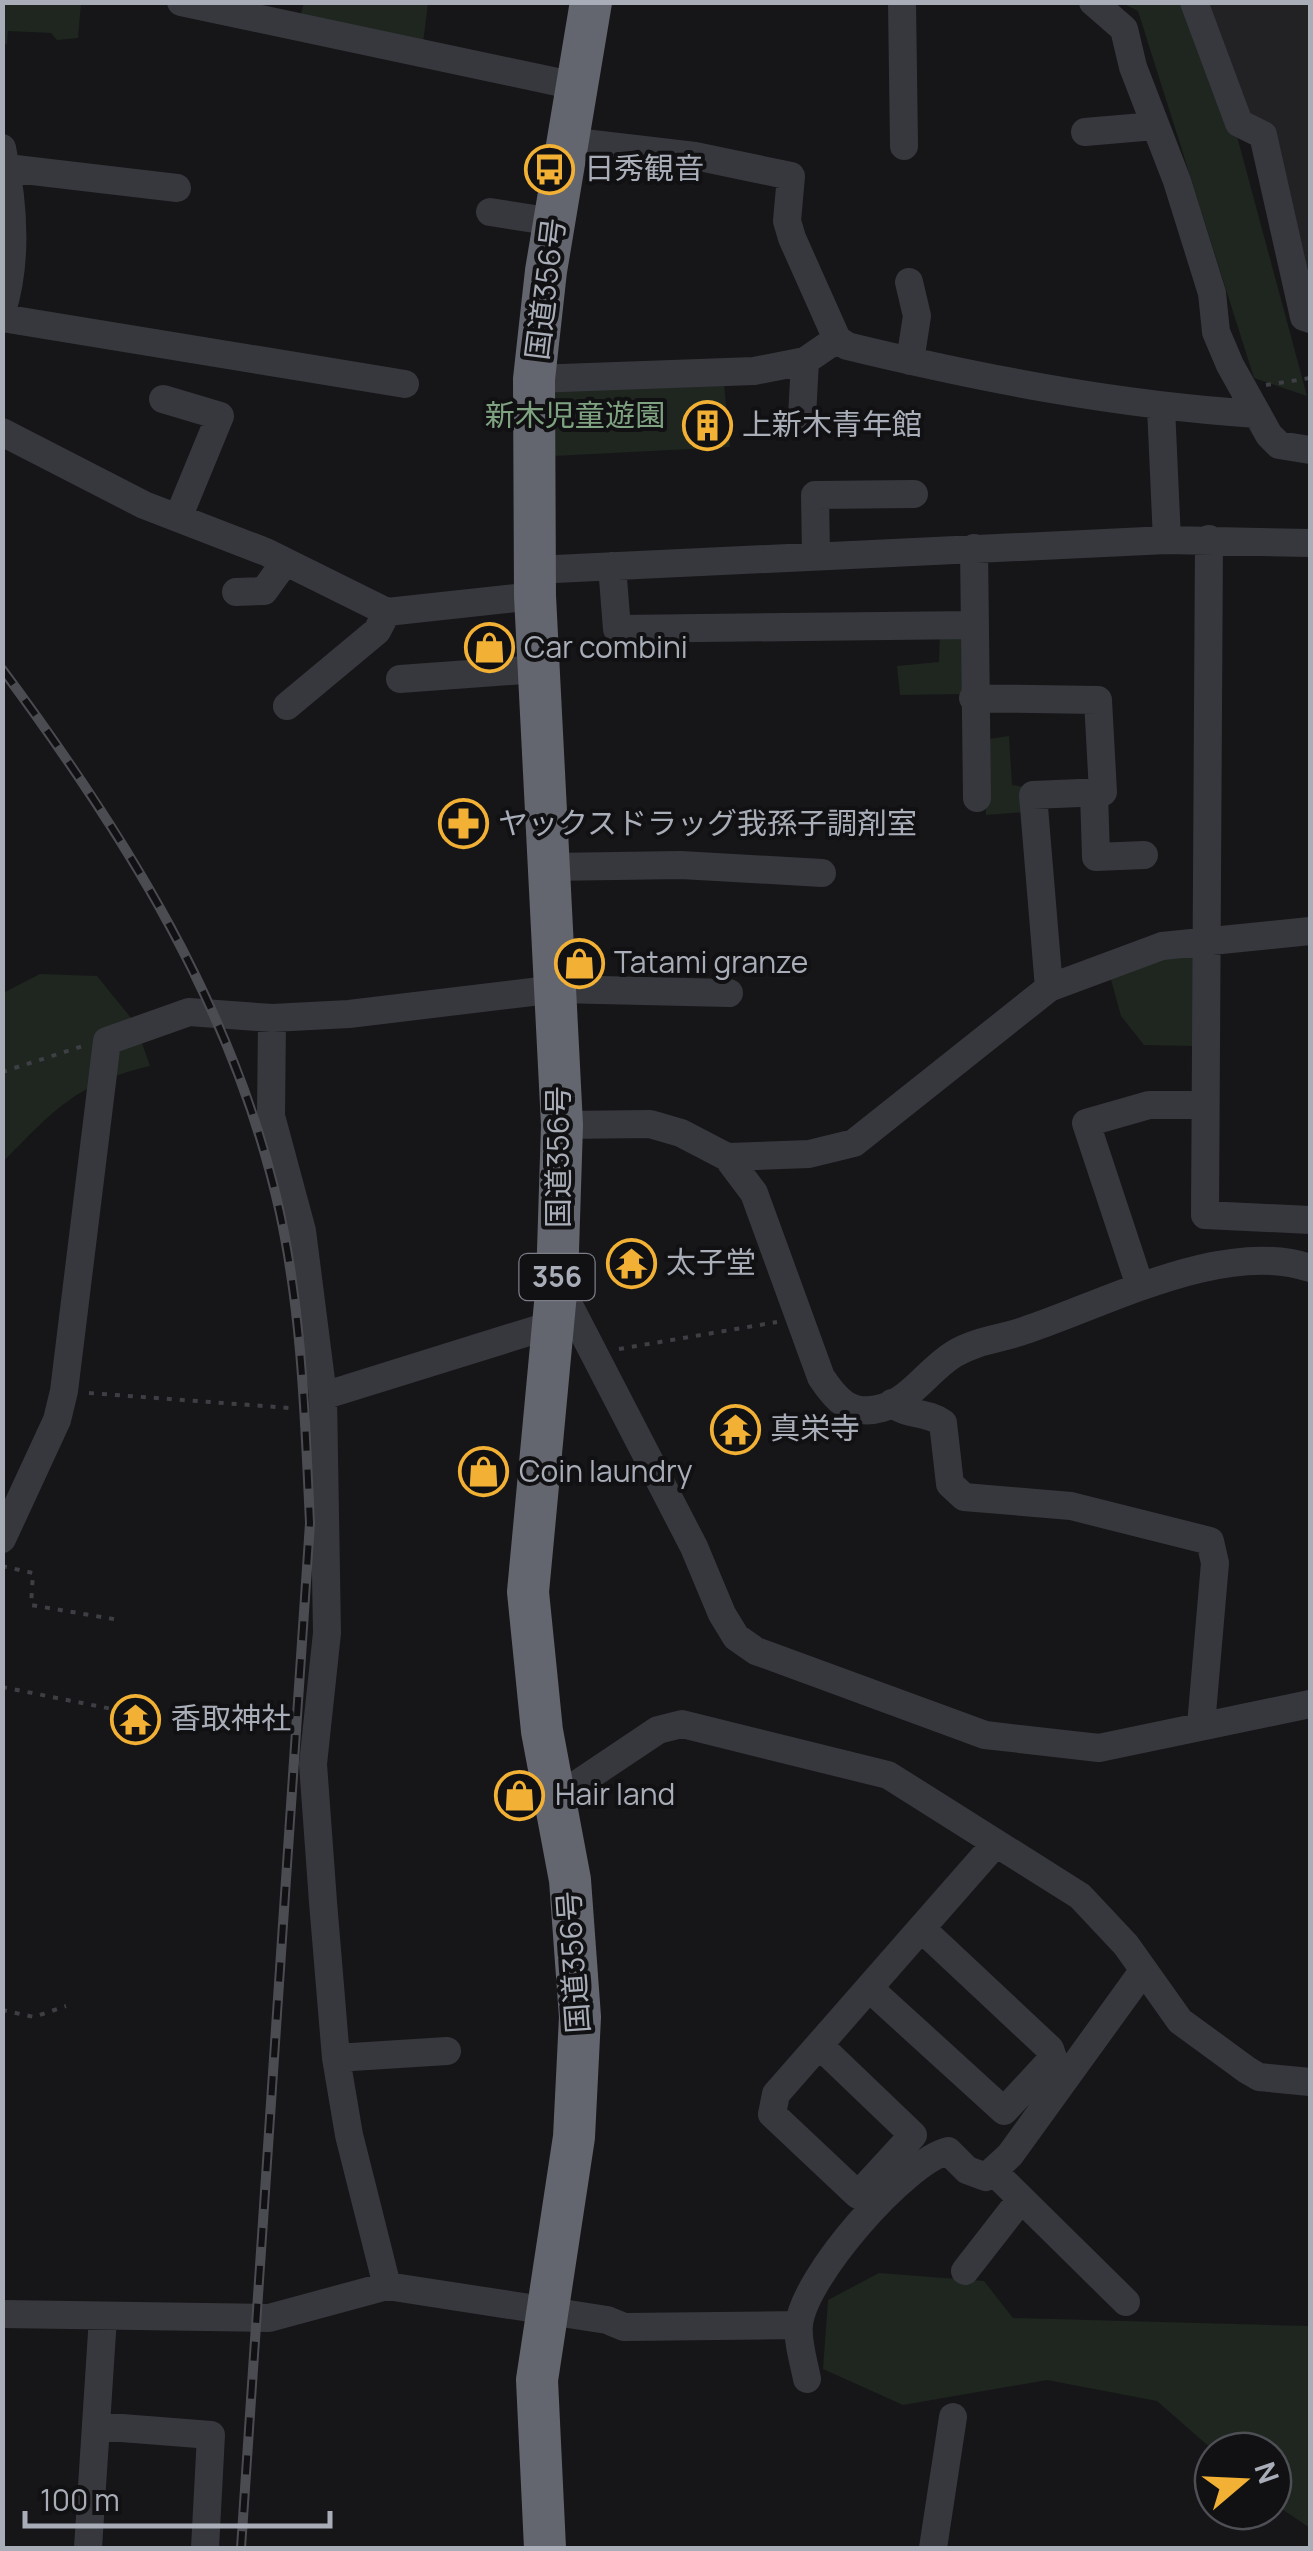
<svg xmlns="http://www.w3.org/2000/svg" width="1313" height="2551" font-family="Manrope,'Noto Sans JP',sans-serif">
<rect width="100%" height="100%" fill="#161618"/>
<path fill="#222225" d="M1202,3H1310V310L1245,118Z"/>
<path fill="#1e261f" d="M2,3H81L78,38L57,40L51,33L8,31L7,44L3,45Z
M304,3H428L422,51L297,27Z
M1122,3H1188L1224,88L1307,396L1254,378L1138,11Z
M723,373L730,447L534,457V379Z
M967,630L966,694L900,695L897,666L939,662L940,632Z
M1009,736L1012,785L1026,787L1025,812L986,815L982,740Z
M1195,946L1193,1046L1144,1045L1121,1016L1109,972Z
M40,974L97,976L135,1023L150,1066C77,1083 54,1110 3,1162V993Z
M879,2273L984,2281L1013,2318L1309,2326L1310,2528L1273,2503V2451H1214L1157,2401L1047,2380L903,2405L823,2369L828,2300Z"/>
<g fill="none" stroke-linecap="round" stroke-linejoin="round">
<path stroke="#3d3f44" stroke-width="4" stroke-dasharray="5 8" stroke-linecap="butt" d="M1266,385L1310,378
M2,1072L83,1046
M619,1349L777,1322
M89,1393L290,1408
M2,1566L33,1573L31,1605L119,1620
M2,1687L112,1709
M2,2010L34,2017L66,2006"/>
<path stroke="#37383d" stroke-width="28" d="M181,2L576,86
M902,2L904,146
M1093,2L1124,29L1133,67L1177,181L1212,293L1216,332L1230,365L1269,435L1279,445L1310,450
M1194,2L1239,123L1263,135L1304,317L1310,319
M1085,132L1155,126
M567,141L695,156L791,176L787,221L792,238L837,339L847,346C983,379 1118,405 1257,414
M2,148C13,199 18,260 2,311
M7,168L177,188
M490,212L554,222
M909,282L917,316L910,361
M2,318L405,384
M534,379L754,371L805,361L837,339
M163,399L220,416L178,518
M1161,407L1167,540
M802,417L805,361
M2,432L144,505L266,552L387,612L535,596
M1209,539L1205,1215L1310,1220
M974,548L977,798
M816,556L815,495L914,494
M612,566L617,629L974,625
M534,570L1167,540L1310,543
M236,592L264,591L285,562
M400,679L538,669
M287,706L377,631L387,612
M1094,793L1096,857L1144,855
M549,867L681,865L822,873
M1049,988L1162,946L1310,931
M272,1018L271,1116L302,1231L323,1396
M562,1125L650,1124L681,1133L727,1157L754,1193L821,1377C836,1400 851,1417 882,1408C911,1400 929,1369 954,1354C977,1340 1002,1339 1026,1330C1107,1303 1225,1239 1310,1268
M727,1157L809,1154L854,1143L1049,988L1033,795L1103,792L1098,700L973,698
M557,1282L694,1547L722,1614L736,1637L756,1651L985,1735L1099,1748L1310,1704
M1140,1286L1086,1123L1149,1105H1205
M892,1403C906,1416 927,1411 943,1423L950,1484L964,1497L1071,1506L1210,1541L1215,1563L1201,1725
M2,1539L57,1420L64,1391L107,1041L189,1012L272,1018L349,1014L557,989L729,993
M555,1799L658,1730L682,1724L888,1775L1080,1896L1126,1945L1180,2021L1247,2070L1259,2077L1310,2082
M869,1988L1004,2111L1053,2058L1050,2049L923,1930
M819,2045L913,2135L858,2195L772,2114L776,2094L996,1843
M336,2058L447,2051
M993,2171L1126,2302
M965,2271L1021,2199
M387,2286L349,2135L336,2058L323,1902L313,1764L327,1633L323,1396L551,1325
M2,2314L269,2318L387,2286L607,2320L624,2327L799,2325
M807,2379C804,2363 797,2341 799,2325C803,2278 904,2162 948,2151L967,2170L986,2177L1010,2155L1143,1971
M96,2426L211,2435L205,2548
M88,2548L103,2317
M933,2548L953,2417"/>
<path stroke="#63666e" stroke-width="42" d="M545,2548L537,2380L574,2137L580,2017L570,1880L542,1731L528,1592L557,1282L562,1125L535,596L534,379L546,271L591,2"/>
<defs>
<path id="rail" d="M2,669C125,835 235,1009 280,1213C302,1315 305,1419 310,1523L241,2548"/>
</defs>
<use href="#rail" stroke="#4a4c52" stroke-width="10"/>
<use href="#rail" stroke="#111113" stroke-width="6" stroke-dasharray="19" stroke-linecap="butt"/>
</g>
<defs>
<symbol id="bus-ring" viewBox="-11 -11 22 22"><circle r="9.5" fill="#111113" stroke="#f2b134" stroke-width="1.5"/><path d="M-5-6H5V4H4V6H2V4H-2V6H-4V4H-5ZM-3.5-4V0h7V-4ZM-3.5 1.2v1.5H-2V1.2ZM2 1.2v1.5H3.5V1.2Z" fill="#f2b134"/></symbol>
<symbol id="building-ring" viewBox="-11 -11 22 22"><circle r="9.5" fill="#111113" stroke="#f2b134" stroke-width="1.5"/><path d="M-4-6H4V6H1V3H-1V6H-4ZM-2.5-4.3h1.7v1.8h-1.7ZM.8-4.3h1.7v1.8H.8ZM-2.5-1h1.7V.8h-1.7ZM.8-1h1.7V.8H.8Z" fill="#f2b134"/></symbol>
<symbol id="shop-ring" viewBox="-11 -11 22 22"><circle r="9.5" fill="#111113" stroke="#f2b134" stroke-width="1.5"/><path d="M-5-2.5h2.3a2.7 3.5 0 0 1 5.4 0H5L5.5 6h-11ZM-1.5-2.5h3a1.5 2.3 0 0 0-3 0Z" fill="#f2b134"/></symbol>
<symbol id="pharmacy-ring" viewBox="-11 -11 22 22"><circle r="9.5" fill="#111113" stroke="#f2b134" stroke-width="1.5"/><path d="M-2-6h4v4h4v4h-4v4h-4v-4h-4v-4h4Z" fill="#f2b134"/></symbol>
<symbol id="temple-ring" viewBox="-11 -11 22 22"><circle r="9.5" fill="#111113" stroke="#f2b134" stroke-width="1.5"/><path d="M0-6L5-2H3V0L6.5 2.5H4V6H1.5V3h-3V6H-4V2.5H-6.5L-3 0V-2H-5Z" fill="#f2b134"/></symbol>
</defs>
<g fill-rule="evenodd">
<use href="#bus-ring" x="522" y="142" width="55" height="55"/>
<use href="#building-ring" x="680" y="398" width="55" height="55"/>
<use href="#shop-ring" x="462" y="620" width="55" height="55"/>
<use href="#pharmacy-ring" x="436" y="796" width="55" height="55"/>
<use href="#shop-ring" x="552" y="936" width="55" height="55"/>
<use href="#temple-ring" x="604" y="1236" width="55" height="55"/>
<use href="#temple-ring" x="708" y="1402" width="55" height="55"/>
<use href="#shop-ring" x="456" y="1444" width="55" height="55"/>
<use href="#temple-ring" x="108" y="1692" width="55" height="55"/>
<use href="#shop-ring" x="492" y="1768" width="55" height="55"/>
</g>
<g text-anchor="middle" stroke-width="8" stroke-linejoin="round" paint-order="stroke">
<rect fill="#111113" stroke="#7b7e86" stroke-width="2.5" x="519.5" y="1254" width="75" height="46" rx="8"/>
<g font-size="28" font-weight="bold" fill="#a8adb8">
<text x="557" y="1287">356</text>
</g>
<g font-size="30" fill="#a8adb8" stroke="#111113" text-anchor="start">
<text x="584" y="179">日秀観音</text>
<text x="742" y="435">上新木青年館</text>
<text x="524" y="658">Car combini</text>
<text x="498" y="834">ヤックスドラッグ我孫子調剤室</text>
<text x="614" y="973">Tatami granze</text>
<text x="666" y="1273">太子堂</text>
<text x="770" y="1439">真栄寺</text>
<text x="519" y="1482">Coin laundry</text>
<text x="171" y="1729">香取神社</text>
<text x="555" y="1805">Hair land</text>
</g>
<g font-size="30" fill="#a8adb8" stroke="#111113">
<text transform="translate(546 289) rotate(-83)" y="10">国道356号</text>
<text transform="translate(559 1157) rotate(-90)" y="10">国道356号</text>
<text transform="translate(574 1962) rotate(-94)" y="10">国道356号</text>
</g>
<g font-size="30" fill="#7fa381" stroke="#111113">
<text x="575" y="426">新木児童遊園</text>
</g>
</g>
<rect width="1313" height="2551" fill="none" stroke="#a8adb8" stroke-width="10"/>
<g transform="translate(1243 2481) rotate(71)"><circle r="48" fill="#111113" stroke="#4d4f55" stroke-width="2.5"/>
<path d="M0-8L18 38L0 25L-18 38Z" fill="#f2b134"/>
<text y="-15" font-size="28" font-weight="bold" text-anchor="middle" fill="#a8adb8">N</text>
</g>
<path d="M25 2511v15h305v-15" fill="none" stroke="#a8adb8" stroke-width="5"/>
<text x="40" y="2511" font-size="30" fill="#a8adb8" stroke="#111113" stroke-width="8" paint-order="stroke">100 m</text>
</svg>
